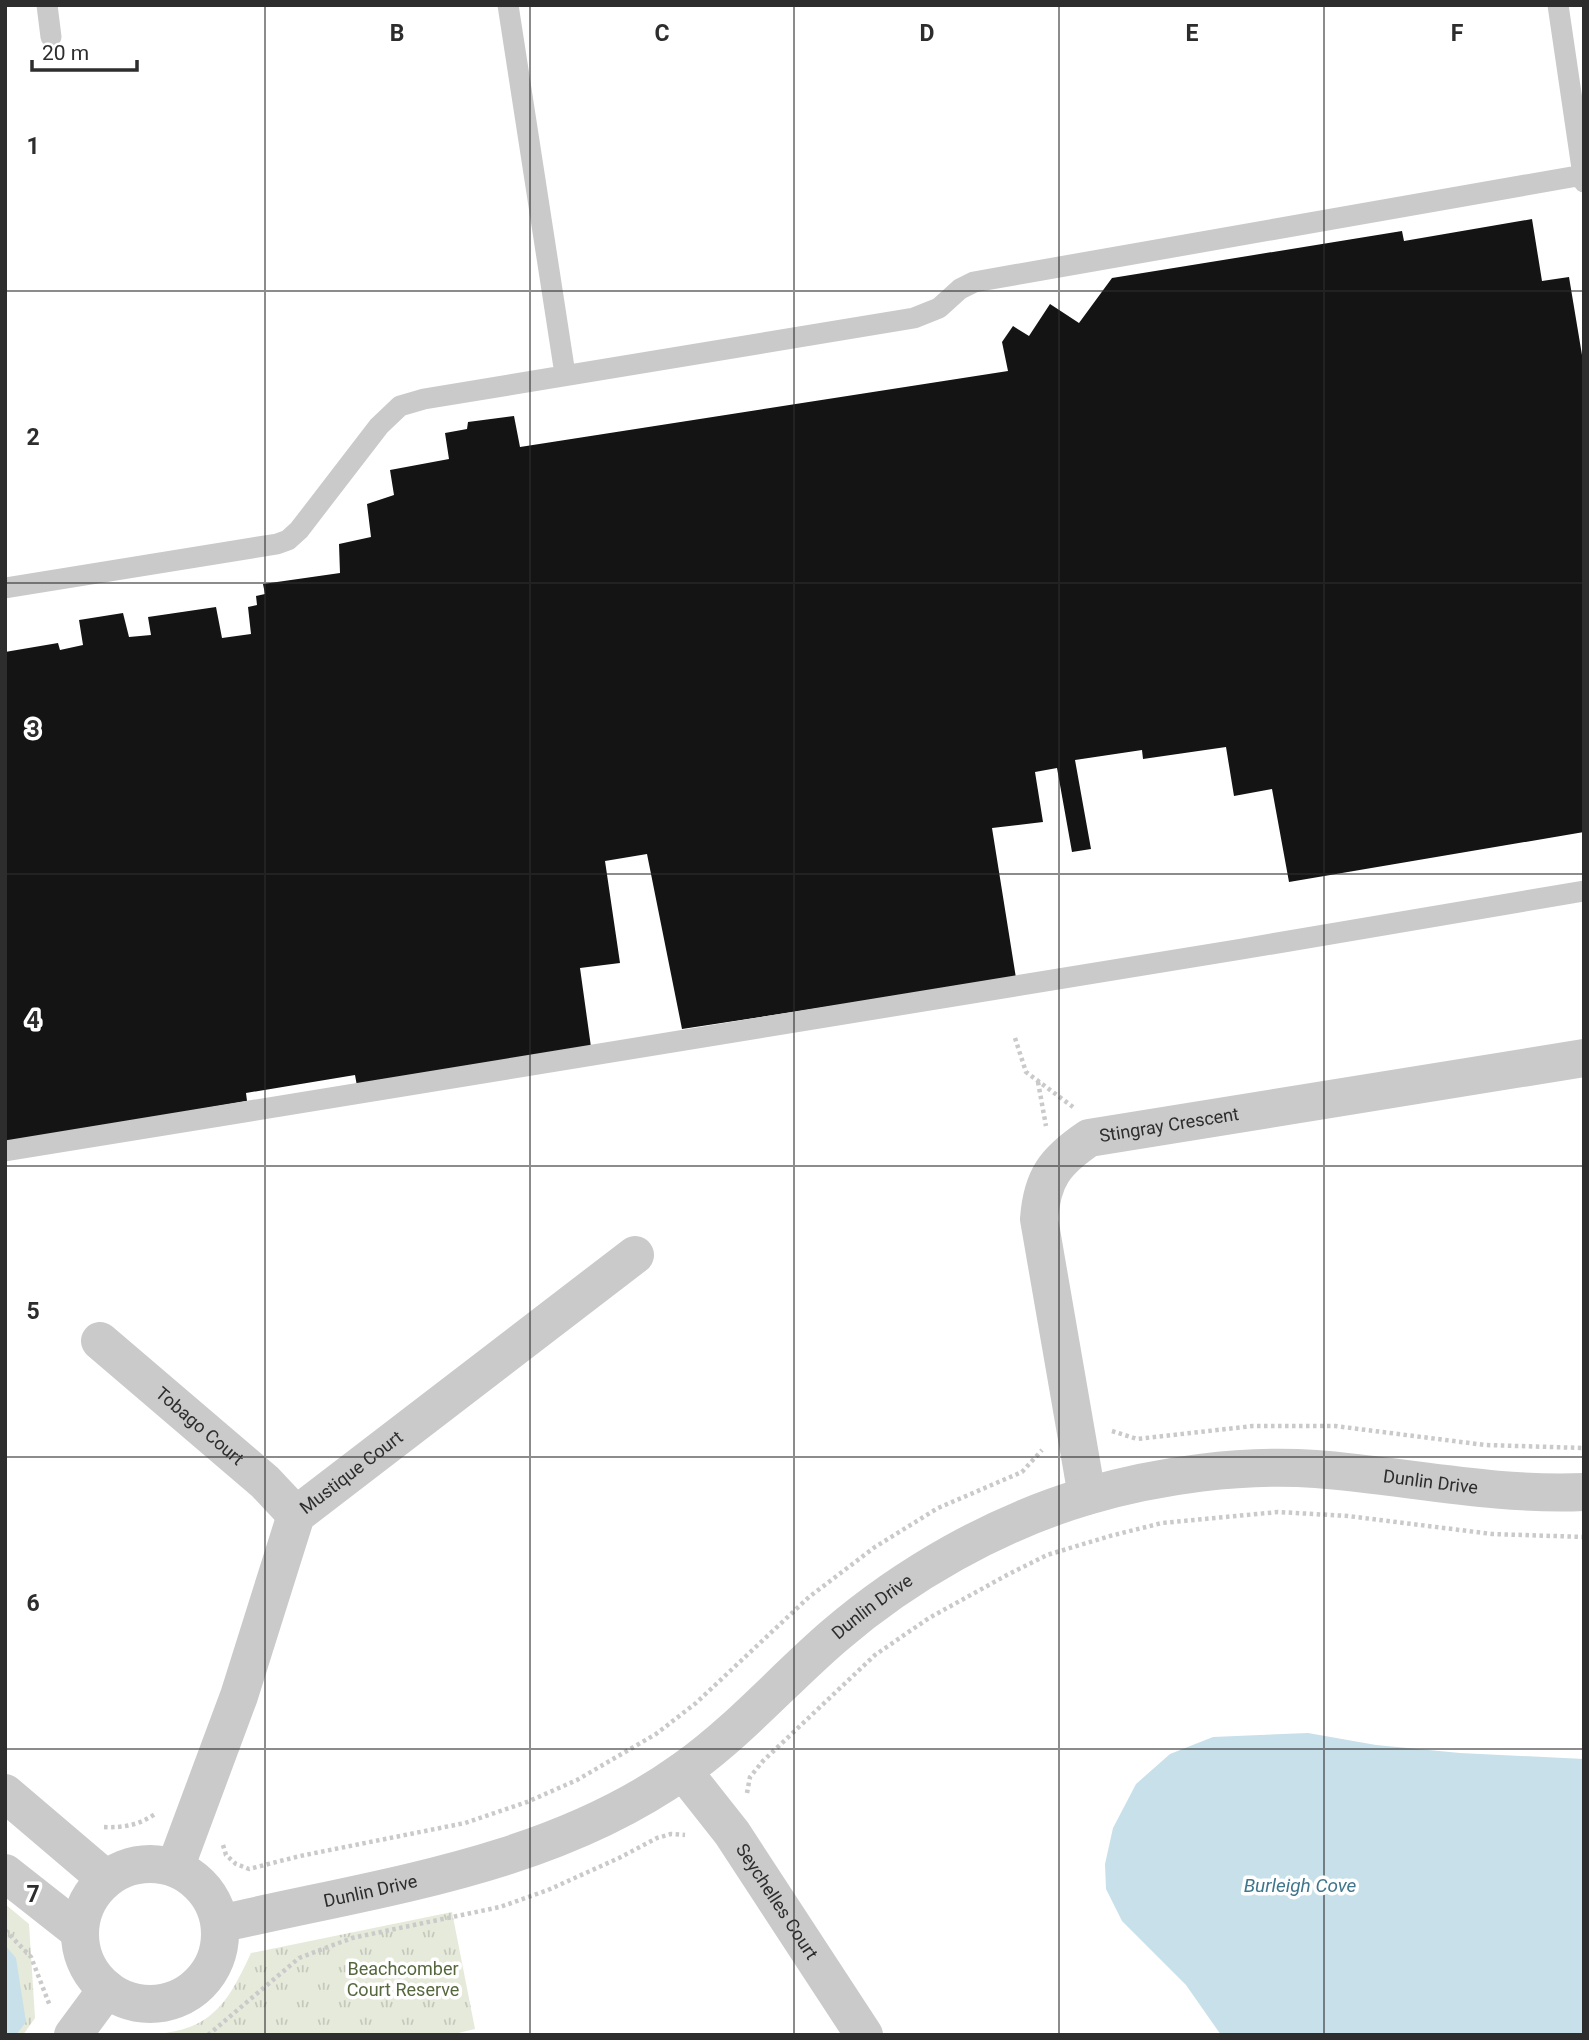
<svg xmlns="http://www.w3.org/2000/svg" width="1589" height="2040" font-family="Roboto,sans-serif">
<defs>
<pattern id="grass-tufts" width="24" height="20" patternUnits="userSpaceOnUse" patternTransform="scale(1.75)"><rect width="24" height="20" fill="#e5eadb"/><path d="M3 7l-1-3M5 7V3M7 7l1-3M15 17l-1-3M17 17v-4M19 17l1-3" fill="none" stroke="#c5c9bc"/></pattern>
</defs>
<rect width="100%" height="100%" fill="#fff"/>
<path fill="url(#grass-tufts)" d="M5,1904L29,1924L35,2018L23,2035H5Z
M452,1912L475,2029L450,2035H122C135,2033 151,2035 165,2033C215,2027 231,1996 251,1953Z"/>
<path fill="#c8e0ea" d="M1308,1733L1376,1745L1460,1753L1584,1759V2035H1221L1186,1985L1122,1921L1106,1889L1105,1864L1113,1828L1136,1784L1170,1754L1213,1737Z
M5,1945L16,1958L26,2022L16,2035H5Z"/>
<path fill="#141414" d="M1532,219L1542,281L1569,277L1584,367V832L1289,882L1272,789L1234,796L1226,747L1143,759L1142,750L1075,760L1091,849L1072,852L1057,768L1035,772L1043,822L992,828L1016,978L682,1029L647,854L605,861L620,963L580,968L591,1047L357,1086L355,1075L246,1093L247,1101L5,1143V652L58,643L60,650L83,645L79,620L123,613L129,637L151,635L148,617L216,607L222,638L251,634L248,607L257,605L256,596L265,594L263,584L340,573L339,544L371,537L367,504L394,495L390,470L449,459L445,433L467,429L468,422L514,416L520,447L1008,371L1002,342L1013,326L1029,336L1050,304L1079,323L1112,278L1402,231L1404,241Z"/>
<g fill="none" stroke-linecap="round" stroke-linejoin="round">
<path stroke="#cacaca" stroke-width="4.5" stroke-dasharray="3.5 3.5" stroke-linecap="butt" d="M1015,1038L1026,1072L1073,1107
M1038,1082L1046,1126
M1112,1431L1137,1439L1253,1426H1335L1485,1445L1584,1448
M747,1793L750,1777L763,1761L875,1655L929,1618L1007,1575L1047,1555L1110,1536L1162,1523L1278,1512L1348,1516L1492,1534L1584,1537
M104,1827C123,1828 139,1825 155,1814
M223,1845L226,1855L236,1864L249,1869L300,1856L465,1823L527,1802L577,1780L656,1734L696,1703L809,1597L875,1547L938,1508L1022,1472L1042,1450
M5,1930L31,1957L50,2006
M208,2035L299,1958L352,1938L500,1907L548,1890L619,1858L657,1838L671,1834L685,1835"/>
<path stroke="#cacaca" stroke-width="21" d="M47,5L51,37
M508,5L565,374
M1558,5L1584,182
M5,588L277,544L288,540L299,530L379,426L400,406L424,399L914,318L939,308L960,289L974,282L1583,175
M5,1151L1242,949L1584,891"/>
<g stroke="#cacaca" stroke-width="38">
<path id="s1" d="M100,1341L265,1482L296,1515"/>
<path id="s2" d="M1087,1496L1039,1219C1042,1178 1055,1161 1089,1138L1584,1058"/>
<path id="s3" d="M683,1771L732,1833L864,2035"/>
<path id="s4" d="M175,1868L239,1696L296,1515L635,1255"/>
<path d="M73,2035L107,1989"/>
</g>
<g stroke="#cacaca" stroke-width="38">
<path d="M5,1793L106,1879"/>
<circle cx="150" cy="1934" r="70"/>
<path d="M5,1873L80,1932"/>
<path id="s5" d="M220,1924C377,1887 549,1867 684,1770C739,1731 783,1680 834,1636C906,1574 996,1523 1087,1496C1160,1475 1241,1464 1316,1469C1406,1476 1494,1496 1584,1492"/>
</g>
</g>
<path fill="none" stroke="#2d2d2d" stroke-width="2" stroke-opacity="0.55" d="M265,5V2035M530,5V2035M794,5V2035M1059,5V2035M1324,5V2035M5,291H1584M5,583H1584M5,874H1584M5,1166H1584M5,1457H1584M5,1749H1584"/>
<g text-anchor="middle" stroke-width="7" stroke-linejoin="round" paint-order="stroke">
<g font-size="18" fill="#2d2d2d" stroke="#fff">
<text dy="6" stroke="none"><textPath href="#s2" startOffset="462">Stingray Crescent</textPath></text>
<text dy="6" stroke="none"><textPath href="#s1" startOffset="131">Tobago Court</textPath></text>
<text dy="6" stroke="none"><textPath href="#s4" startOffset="443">Mustique Court</textPath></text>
<text dy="6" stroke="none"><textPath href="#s5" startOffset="1332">Dunlin Drive</textPath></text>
<text dy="6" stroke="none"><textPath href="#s5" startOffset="742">Dunlin Drive</textPath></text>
<text dy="6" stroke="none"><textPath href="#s5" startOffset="154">Dunlin Drive</textPath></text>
<text dy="6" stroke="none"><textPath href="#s3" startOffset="161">Seychelles Court</textPath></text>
</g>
<g font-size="18" fill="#55673d" stroke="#fff">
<text x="403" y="1975">Beachcomber<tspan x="403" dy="21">Court Reserve</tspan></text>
</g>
<g font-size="19" font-style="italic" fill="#3f768c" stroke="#fff">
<text x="1300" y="1892">Burleigh Cove</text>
</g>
</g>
<g font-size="23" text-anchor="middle" font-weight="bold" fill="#2d2d2d" stroke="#fff" stroke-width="7" stroke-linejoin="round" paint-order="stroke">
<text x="397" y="41">B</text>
<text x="662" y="41">C</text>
<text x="927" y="41">D</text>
<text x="1192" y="41">E</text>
<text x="1457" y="41">F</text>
<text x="33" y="154">1</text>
<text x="33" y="445">2</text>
<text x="33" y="737">3</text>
<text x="33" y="1028">4</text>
<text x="33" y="1319">5</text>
<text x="33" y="1611">6</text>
<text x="33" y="1902">7</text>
</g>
<rect width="1589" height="2040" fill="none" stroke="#2d2d2d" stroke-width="14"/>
<path d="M32 60v10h105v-10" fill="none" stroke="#2d2d2d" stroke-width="3.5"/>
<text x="42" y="60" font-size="21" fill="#2d2d2d" stroke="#ffffff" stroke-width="5" paint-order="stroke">20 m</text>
</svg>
